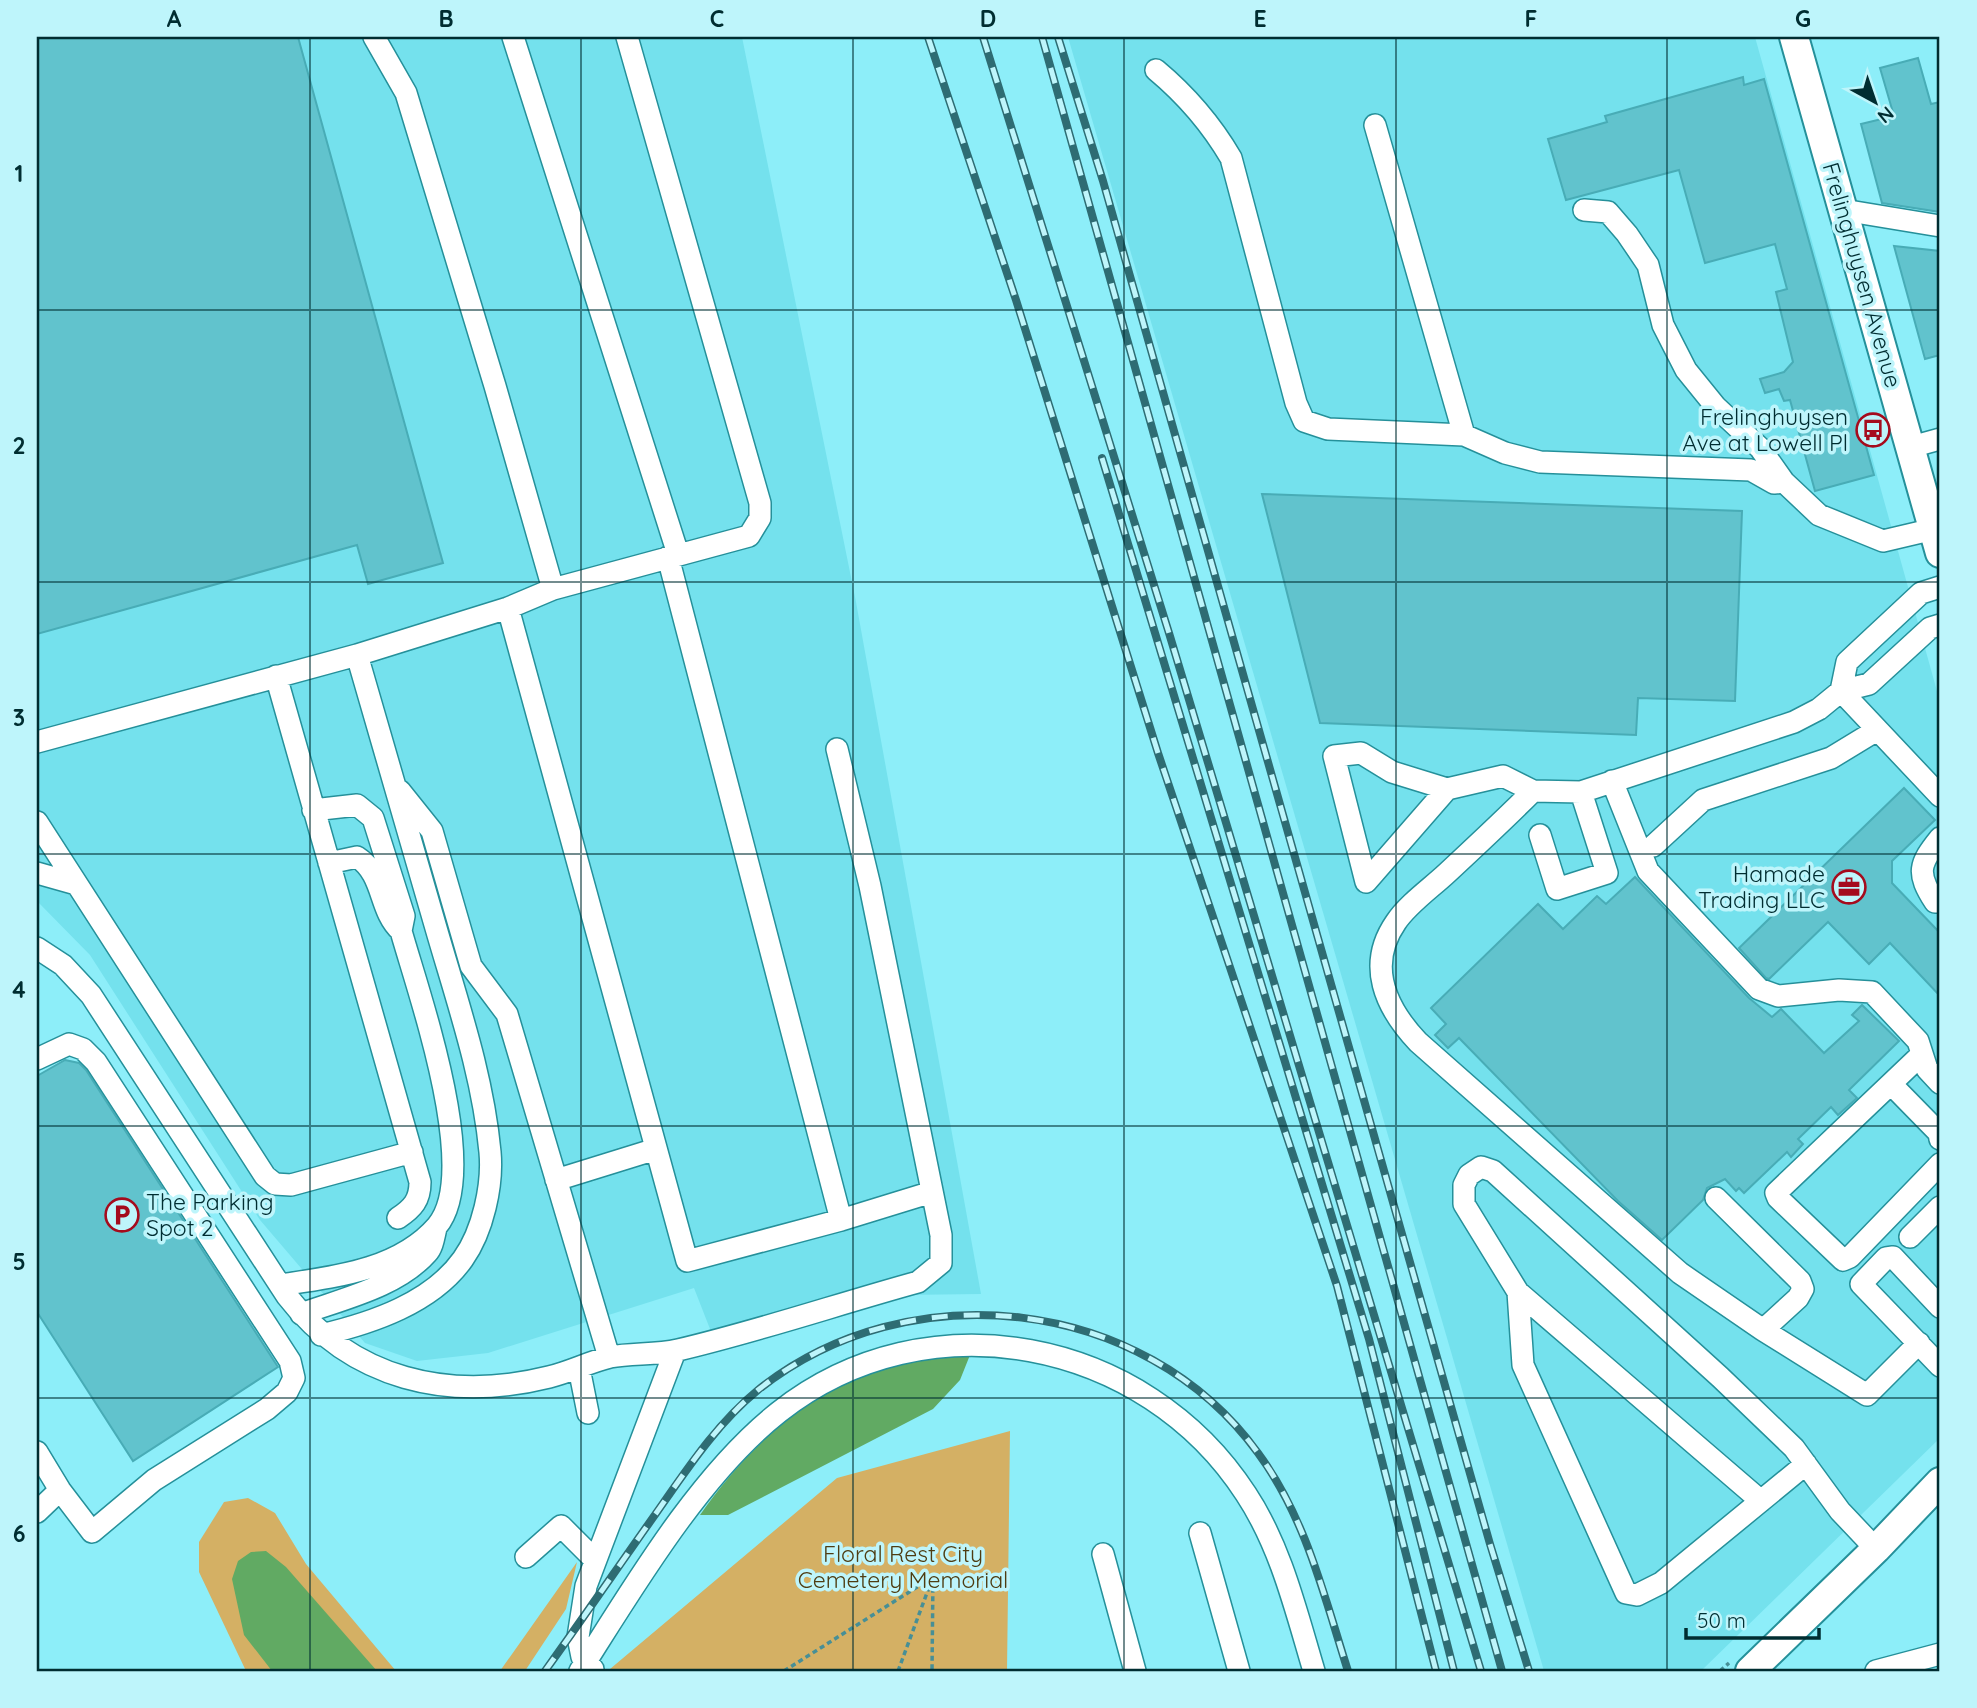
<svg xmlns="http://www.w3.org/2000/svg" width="1977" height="1708" font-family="Quicksand,sans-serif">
<rect width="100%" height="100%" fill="#8deef9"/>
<path fill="#74e1ed" d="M37,37H742L856,602L981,1294L902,1295L719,1352L694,1288L488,1353L417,1361L365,1343L260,1220L90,955L37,901Z
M1068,37H1755L1940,702V1438L1701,1671H1544Z"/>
<path fill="#d4b064" d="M1010,1431L1007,1671L610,1669L837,1478Z
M248,1498L275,1513L306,1564L396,1671H246L199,1572V1542L224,1502Z
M577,1562L566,1609L525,1671H500Z"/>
<path fill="#61aa63" d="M970,1355L960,1380L933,1409L728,1515H700C754,1438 822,1379 917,1359C934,1356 953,1356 970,1355Z
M266,1551L286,1567L377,1671H272L244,1635L232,1579L238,1561L251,1552Z"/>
<path fill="#61c3cd" stroke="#48acb6" stroke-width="2" d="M37,37H298L443,563L368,584L357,545L37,634Z
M1918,58L1931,104L1940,102V212L1882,203L1861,124L1894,116L1880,68Z
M1743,77L1744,85L1764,79L1874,475L1815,491L1790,400L1784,401L1779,389L1765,393L1760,379L1784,372L1793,362L1776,292L1787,289L1775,244L1705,263L1679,170L1566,200L1548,139L1607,122L1605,116Z
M1894,246L1940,251V355L1925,359Z
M1262,494L1742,511L1735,701L1638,698L1636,735L1320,723Z
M1904,788L1935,820L1892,861V883L1940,933V996L1890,943L1869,964L1828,922L1769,979L1766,978L1739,948Z
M1635,877L1749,998L1772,1017L1781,1009L1824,1053L1859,1021L1852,1015L1862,1005L1899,1041L1849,1090L1857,1098L1838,1115L1831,1107L1798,1139L1803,1144L1791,1157L1787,1152L1744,1193L1739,1188L1736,1191L1725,1179L1707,1188L1703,1200L1662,1240L1618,1201L1459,1038L1448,1048L1435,1035L1446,1024L1431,1008L1538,904L1563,929L1597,896L1606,904Z
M65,1060L79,1063L86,1070L278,1367L133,1461L37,1312V1076Z"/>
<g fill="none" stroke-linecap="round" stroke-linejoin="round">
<defs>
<path id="minor" d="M374,37L406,93L495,386L553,589
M513,37L678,554
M1156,70C1186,95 1211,124 1231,158L1296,403L1304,421L1328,429L1464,435L1505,453L1540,462L1751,470L1774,483L1784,482
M1375,125L1464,435
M1584,210L1608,212L1627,234L1648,265L1663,325L1686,370L1716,407L1760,448L1784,482L1819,515L1883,541L1934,529
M1843,210L1940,226
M1911,447L1940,439
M508,608L687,1261L841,1220L668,557
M276,676L420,1182C420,1200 413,1208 398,1218
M1841,691L1847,662L1921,593L1940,587
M1841,691L1940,796
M37,742L357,655L508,608L553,589L749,536L760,518V503L627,37
M1612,781L1648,871L1759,989L1778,996L1839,990L1872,992L1918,1041L1927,1069L1940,1083
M1447,789L1392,772L1361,753L1334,756L1366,882L1447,789L1503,776L1533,791L1581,792L1794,722L1819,709L1841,691L1869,684L1930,628L1940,625
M400,791L432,831L471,966L507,1014L609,1357
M1533,791C1505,819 1476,846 1447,873C1431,888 1408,904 1396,922C1366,965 1385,1007 1418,1042L1680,1273L1763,1330L1798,1298L1803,1289L1800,1281L1716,1198
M37,822L265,1176L275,1184L291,1185L412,1152
M1540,835L1557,889L1607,873L1581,792
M1940,838C1919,864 1916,873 1935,902H1940
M1653,846L1703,800L1831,758L1877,730
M329,863L357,857C385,875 378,910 401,931
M37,873L76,884
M37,948L63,965L91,995L287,1296C352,1380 449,1402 549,1377C570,1372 589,1362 610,1357C632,1353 656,1355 678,1350C759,1331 838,1304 918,1282L941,1263V1235L870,886L837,749
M1922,1054L1776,1193L1778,1198L1843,1260L1850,1257L1940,1164
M37,1059L69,1044L83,1049L96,1062L290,1361L294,1378L287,1392L267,1409L154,1480L92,1532L60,1490L37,1452
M1892,1085L1939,1133L1940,1139
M556,1180L656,1149
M841,1220L932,1192
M1910,1237L1940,1207
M280,1285C334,1277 399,1270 437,1226C482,1172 419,995 401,931L404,916L373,818L357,805L313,810
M1518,1292L1761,1501
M1940,1307L1893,1257L1886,1258L1861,1284L1940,1366
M301,1314C342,1299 397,1287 427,1253C433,1247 434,1235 436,1228
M1763,1330L1867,1395L1919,1343
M321,1335C372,1323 432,1303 463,1259C483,1231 493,1185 490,1152C483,1077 459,1007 438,935C411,842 384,748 357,655
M579,1368L588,1413
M1806,1464L1661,1583L1637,1595L1626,1593L1523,1365L1518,1292L1464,1204V1185L1469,1175L1481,1167L1493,1171L1720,1377L1794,1448L1840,1511L1876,1549
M37,1512L60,1490
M1200,1533L1239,1671
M1103,1554L1135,1671
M526,1557L561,1526L594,1559
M593,1669L582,1657L578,1637L586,1586L675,1351
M580,1671C634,1586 700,1474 779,1412C927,1295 1145,1338 1246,1494C1281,1547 1296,1611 1314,1671
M1876,1671L1940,1654"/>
<path id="major" d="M1794,37L1940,553
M1750,1671L1876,1549L1940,1482"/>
</defs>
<use href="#minor" stroke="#25909a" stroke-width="24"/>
<use href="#major" stroke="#25909a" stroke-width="32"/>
<path stroke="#478f96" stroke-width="3.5" stroke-dasharray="5 3.5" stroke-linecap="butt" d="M784,1671L933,1577L932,1671
M898,1671L931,1582
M1720,1671L1729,1663"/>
<use href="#minor" stroke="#fff" stroke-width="21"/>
<use href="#major" stroke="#fff" stroke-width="28"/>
<defs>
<path id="rail" d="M928,37L1016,300L1158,753L1337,1286L1436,1671
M983,37L1169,633L1481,1671
M1042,37L1502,1671
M1058,37L1103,181L1490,1544L1529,1671
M1102,458L1369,1339L1454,1671
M545,1671C581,1621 616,1570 652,1519C684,1474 714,1426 758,1390C908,1270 1144,1296 1258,1453C1306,1518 1324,1596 1348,1671"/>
</defs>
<use href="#rail" stroke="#2e6c73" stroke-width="8"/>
<use href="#rail" stroke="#bef5fb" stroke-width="5" stroke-dasharray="16" stroke-linecap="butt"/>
</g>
<path fill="none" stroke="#002d31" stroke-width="2" stroke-opacity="0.55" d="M310,37V1671M581,37V1671M853,37V1671M1124,37V1671M1396,37V1671M1667,37V1671M37,310H1940M37,582H1940M37,854H1940M37,1126H1940M37,1398H1940"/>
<defs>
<symbol id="bus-ring" viewBox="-11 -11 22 22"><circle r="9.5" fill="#bef5fb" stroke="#a50b1d" stroke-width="1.5"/><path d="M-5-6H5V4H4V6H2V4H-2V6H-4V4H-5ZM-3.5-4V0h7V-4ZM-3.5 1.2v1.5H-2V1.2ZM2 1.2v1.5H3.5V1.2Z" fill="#a50b1d"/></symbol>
<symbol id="office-ring" viewBox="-11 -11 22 22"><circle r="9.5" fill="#bef5fb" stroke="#a50b1d" stroke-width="1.5"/><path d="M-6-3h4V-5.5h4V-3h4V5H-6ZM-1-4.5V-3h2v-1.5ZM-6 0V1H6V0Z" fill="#a50b1d"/></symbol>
<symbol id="parking-ring" viewBox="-11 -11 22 22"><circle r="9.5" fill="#bef5fb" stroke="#a50b1d" stroke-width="1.5"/><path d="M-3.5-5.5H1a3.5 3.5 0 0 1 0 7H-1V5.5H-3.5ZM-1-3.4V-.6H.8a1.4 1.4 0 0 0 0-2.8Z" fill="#a50b1d"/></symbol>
</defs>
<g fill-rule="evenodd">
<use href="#bus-ring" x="1854" y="411" width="38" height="38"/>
<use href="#office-ring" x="1830" y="868" width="38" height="38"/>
<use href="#parking-ring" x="103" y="1196" width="38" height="38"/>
</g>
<g text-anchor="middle" stroke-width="7" stroke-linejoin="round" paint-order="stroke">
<g font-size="23" fill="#002d31" stroke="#bef5fb">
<text transform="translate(1862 275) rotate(74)" y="8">Frelinghuysen Avenue</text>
</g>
<g font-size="23" fill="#002d31" stroke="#bef5fb" text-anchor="end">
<text x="1848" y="425">Frelinghuysen<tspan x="1848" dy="26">Ave at Lowell Pl</tspan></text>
<text x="1825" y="882">Hamade<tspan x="1825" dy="26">Trading LLC</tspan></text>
<text x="146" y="1210" text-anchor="start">The Parking<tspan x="146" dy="26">Spot 2</tspan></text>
</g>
<g font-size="23" fill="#4e3c12" stroke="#bef5fb">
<text x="903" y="1562">Floral Rest City<tspan x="903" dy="26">Cemetery Memorial</tspan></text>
</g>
</g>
<rect width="1977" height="1708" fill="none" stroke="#bef5fb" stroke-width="77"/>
<g transform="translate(1875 102) rotate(140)" stroke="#bef5fb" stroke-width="5" paint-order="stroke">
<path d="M0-5L12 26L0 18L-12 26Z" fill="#002d31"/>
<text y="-10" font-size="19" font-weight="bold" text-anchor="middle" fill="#002d31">N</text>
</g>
<path d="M1686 1628v10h133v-10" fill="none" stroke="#002d31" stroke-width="3.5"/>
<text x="1697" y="1628" font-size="21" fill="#002d31" stroke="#bef5fb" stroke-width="5" paint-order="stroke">50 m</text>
<rect x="38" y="38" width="1900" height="1632" fill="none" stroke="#002d31" stroke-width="2.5"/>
<g font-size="23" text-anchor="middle" font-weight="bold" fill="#002d31">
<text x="174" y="27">A</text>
<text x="446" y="27">B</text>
<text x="717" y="27">C</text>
<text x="988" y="27">D</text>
<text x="1260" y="27">E</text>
<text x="1531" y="27">F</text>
<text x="1803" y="27">G</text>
<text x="19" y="182">1</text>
<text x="19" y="454">2</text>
<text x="19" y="726">3</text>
<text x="19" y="998">4</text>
<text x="19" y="1270">5</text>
<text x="19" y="1542">6</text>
</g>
</svg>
